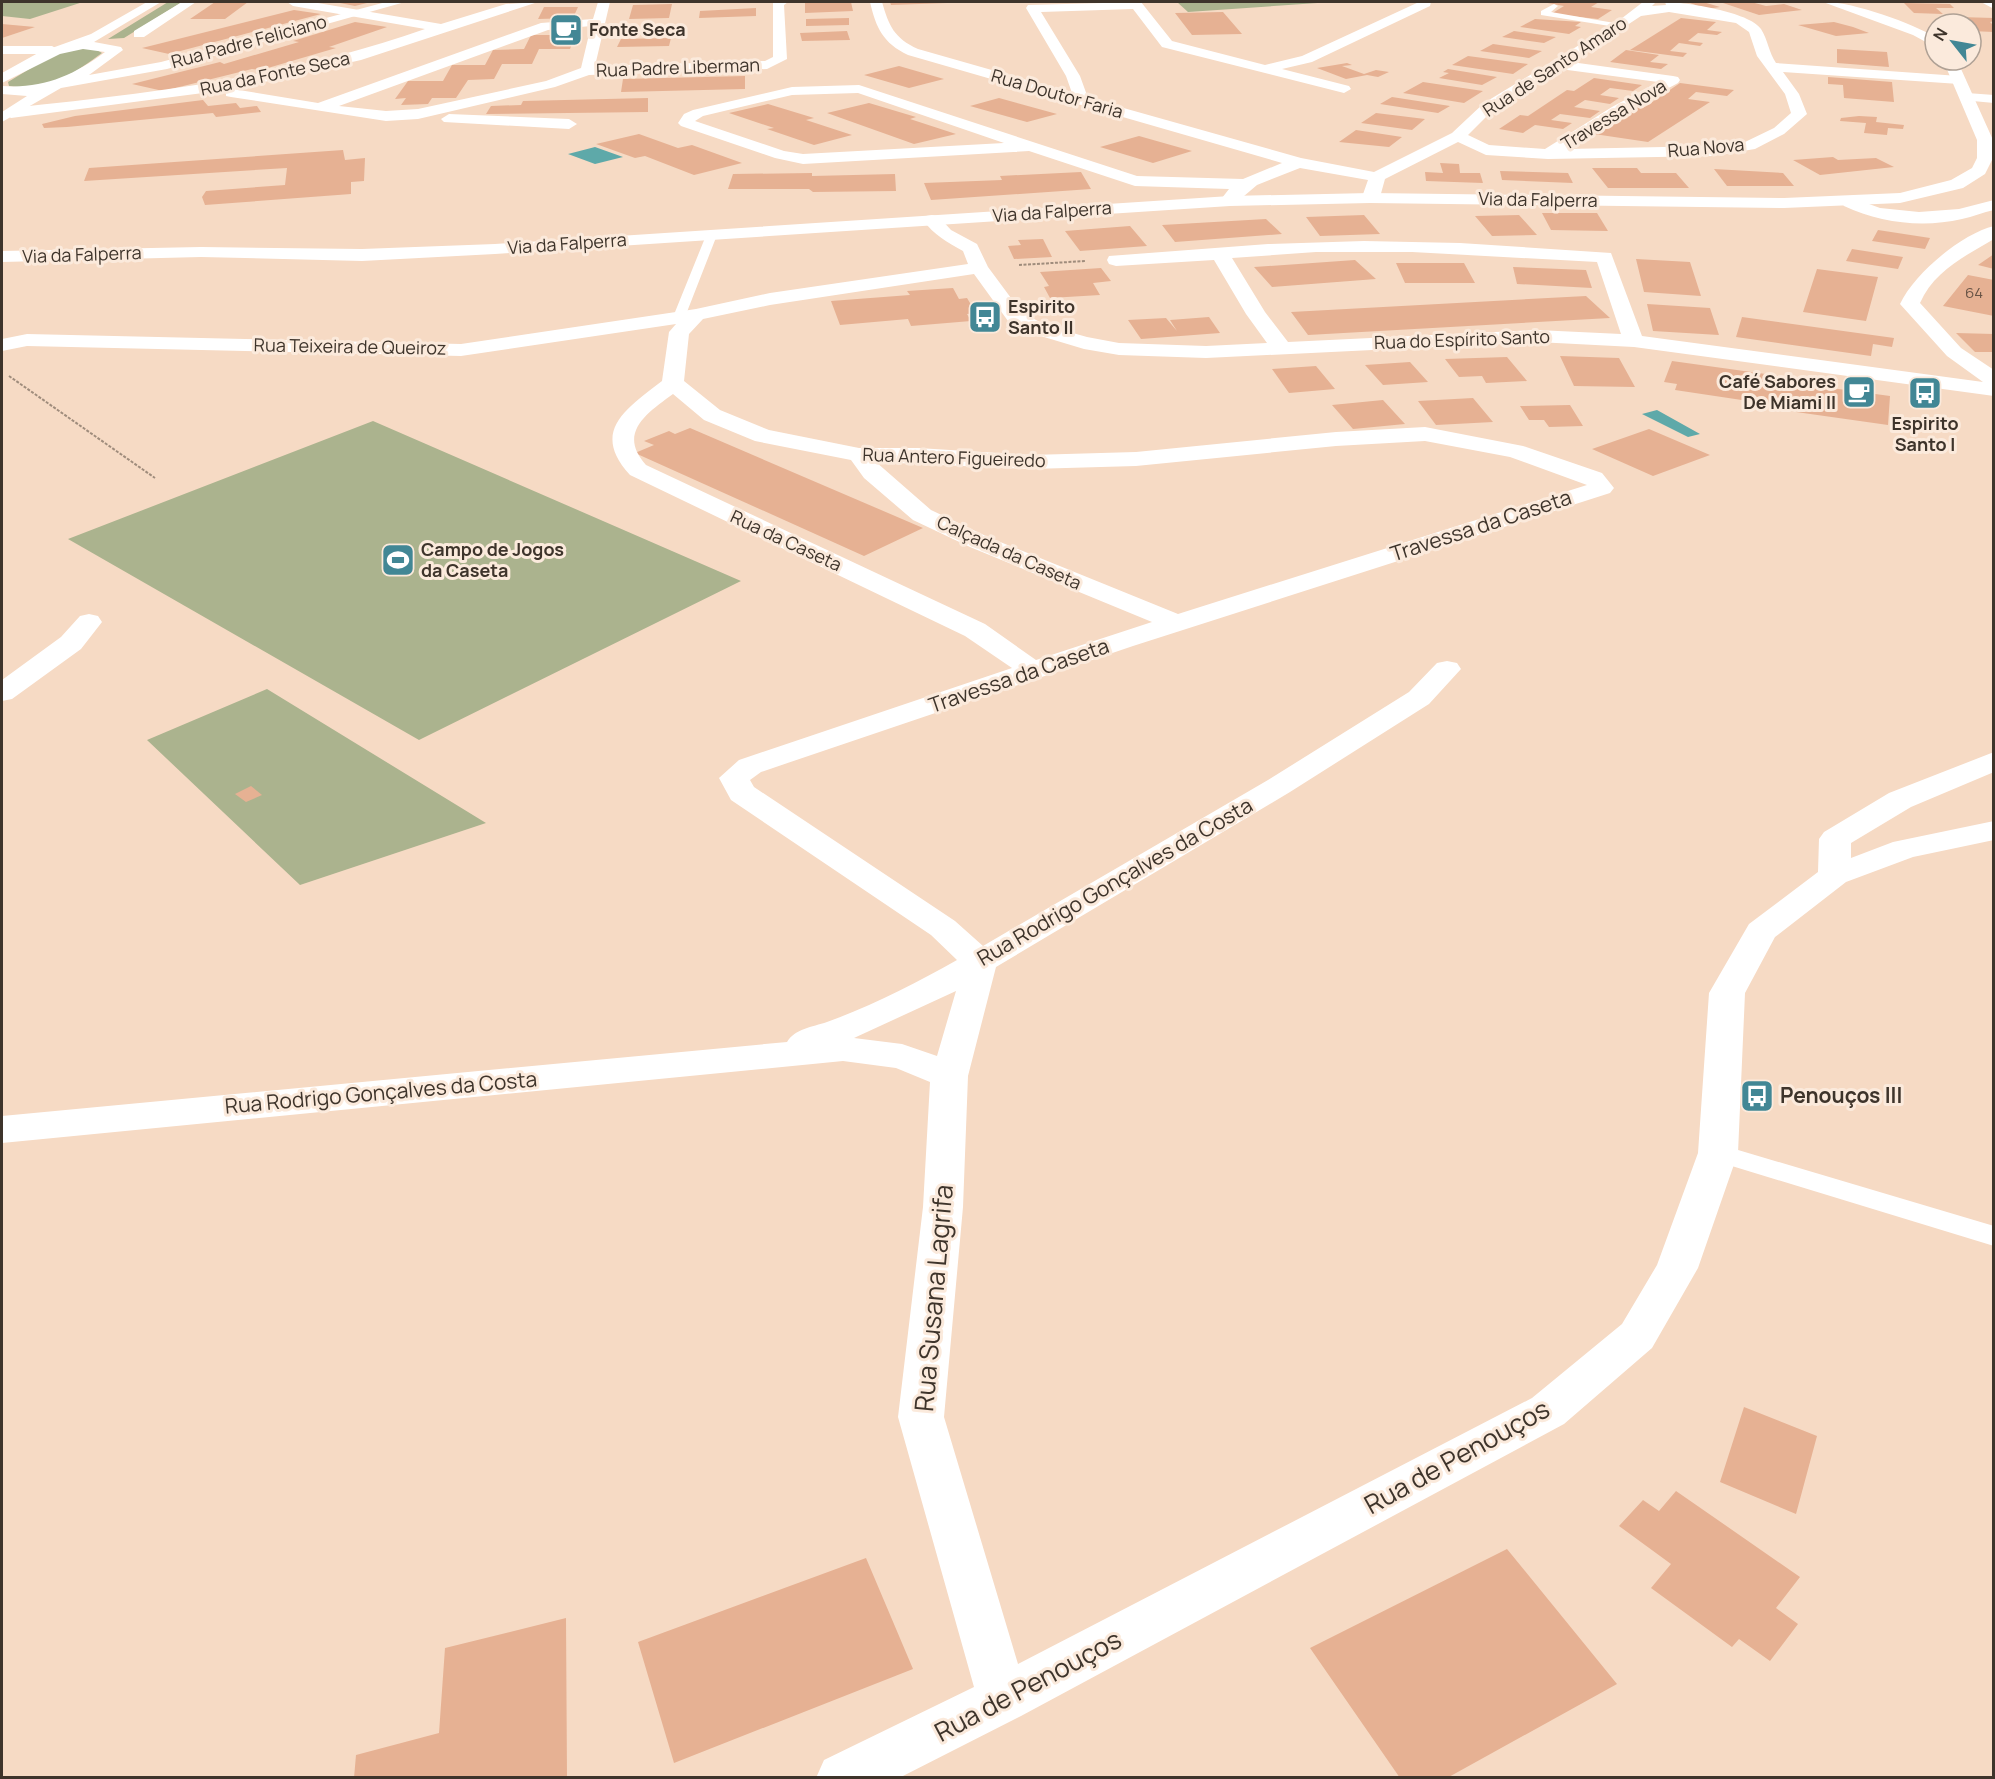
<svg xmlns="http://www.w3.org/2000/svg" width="1995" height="1779" font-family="Manrope,sans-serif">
<rect width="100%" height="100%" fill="#f6dac4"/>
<path fill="#abb38e" d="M2,2H83L30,19L2,16Z
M168,2H182L124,38L108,39Z
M1177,2H1332L1188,12Z
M85,48L97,50L102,53C71,75 51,92 9,86L8,82L54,54Z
M373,421L741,581L419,740L68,539Z
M267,689L486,823L300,885L147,740Z"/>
<path fill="#5ea9a9" d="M595,147L623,157L595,164L568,154Z
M1657,410L1700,434L1688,437L1642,414Z"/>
<path fill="#e6b193" d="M215,2H248L225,19H190Z
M335,2H371L355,6Z
M805,2H851L853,11L805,13Z
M890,2H947V3L891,5Z
M1542,2H1599L1591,7L1612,10L1598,19L1551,14L1564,6Z
M1687,2H1703L1720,7L1707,9Z
M1720,2H1751L1766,6L1784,4L1802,10L1759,15Z
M1904,3L1950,4L1954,8H1936L1943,14L1914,13Z
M672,4L669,18L629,19L633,5Z
M544,7H578L573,18L538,19Z
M756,8V16L699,18L700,11Z
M294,10L321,14L169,54L142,48Z
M1223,12L1242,34L1192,35L1175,13Z
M1959,17L1994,18V21L1990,22L1994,26V32L1971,31V24H1942L1938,18L1962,20Z
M849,18V25L806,26V19Z
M1681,18L1716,22L1707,30L1722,32L1717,35L1698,33L1688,41L1703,43L1700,46L1679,43L1670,51L1687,53L1683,57L1630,50Z
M1535,19L1581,22L1575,26L1581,27L1569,34L1520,27Z
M355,22L387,27L329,47L336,48L261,70L252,69L163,91L132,84L220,62L224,64L299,42L293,41Z
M1834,22L1853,27L1869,33L1836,36L1798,25Z
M2,24L35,27L2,38Z
M559,26H579L570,49H539L532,64H502L494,79L468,80L456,98H432L428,104L401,105L406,98L395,99L408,81H443L452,65H485L493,50L524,49L531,35H555Z
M847,31L850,40L802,41L800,33Z
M1514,31L1556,37L1544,43L1502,37Z
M671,38L669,46L617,47L621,39Z
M1493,44L1542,51L1529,58L1480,51Z
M1837,49L1887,52L1889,67L1837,63Z
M1626,50L1659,55L1650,62L1668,64L1661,69L1610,62Z
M1468,56L1528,64L1513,74L1452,65Z
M1347,63L1352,65L1342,66L1364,74L1376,70L1389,72L1378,77L1367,75L1346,79L1317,68Z
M899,66L944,79L909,88L864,75Z
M1448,69L1497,77L1482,85L1439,78L1449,73L1443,72Z
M745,76V89L621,92L623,79Z
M1828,77L1892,82L1894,102L1844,98L1843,85L1828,84Z
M1594,78L1642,85L1633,91L1610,88L1600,95L1619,98L1610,104L1585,100L1574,107L1600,111L1590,118L1560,114L1551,120L1572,123L1563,129L1535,125L1523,133L1499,129L1520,115L1528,116L1567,90L1574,91Z
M1423,82L1483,91L1464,103L1403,93Z
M1680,83L1734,90L1727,96L1696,92L1688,99L1710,102L1648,142L1594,134L1638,106L1645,107Z
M1392,97L1450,106L1438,113L1380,104Z
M648,98V112L486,114L491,106L521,105L523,101Z
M999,98L1057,114L1027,122L970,106Z
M203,100L208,106L236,103L240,108L257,106L261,112L216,117L213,113L67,127L44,128L42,124L75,116Z
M869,103L916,117L910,119L956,134L914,144L827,113Z
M768,104L814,118L806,120L852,135L814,145L767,129L774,128L729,113Z
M1376,113L1425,119L1412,130L1361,123Z
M1859,116L1877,117L1876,122L1904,125L1903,129L1888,128L1887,135L1864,133L1866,123L1840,121L1841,118Z
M1356,130L1402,137L1389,147L1339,142Z
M639,134L678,148L692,145L742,163L694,175L645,156L635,158L596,144Z
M1139,136L1192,151L1153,163L1100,147Z
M343,150L345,160L365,158L364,181L351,182V194L205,205L202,197L206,191L285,185L287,168L84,181L89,168Z
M1833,157L1838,160L1876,158L1894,167L1820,175L1793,160Z
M1440,163L1459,164L1460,173H1480L1483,183L1426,181L1425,172L1443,173Z
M1592,168H1637L1641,173H1676L1689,188H1608Z
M1714,169L1783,173L1794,186H1727Z
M1500,171L1568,173L1573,183L1502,180Z
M1081,172L1091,189L931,200L924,183L1002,180L1000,176Z
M812,173V176L895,174L896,191L813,192L809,189H728L733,174Z
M1542,213H1597L1608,231L1551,230Z
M1364,215L1380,234L1320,236L1306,217Z
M1519,215L1537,235L1492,236L1475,216Z
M1266,219L1282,234L1175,242L1162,225Z
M1130,226L1147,246L1080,251L1065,231Z
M1878,230L1930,238L1925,249L1872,241Z
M1043,239L1052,257L1014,259L1008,246L1021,245L1018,240Z
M1852,249L1903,257L1898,269L1846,261Z
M1994,254V269L1978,265Z
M1636,259L1690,262L1701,296L1644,292Z
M1355,260L1376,279L1272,287L1254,267Z
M1396,263H1464L1475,283H1405Z
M1513,267L1586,270L1592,288L1517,284Z
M1101,268L1111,281L1093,283L1100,295L1050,298L1044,287L1049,286L1040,272Z
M1817,269L1878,277L1866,321L1803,312Z
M1968,275L1994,280V316L1943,306Z
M953,288L959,299L967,298L976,313L967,314L971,321L911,326L908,319L840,325L831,301L910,295L907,291Z
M1586,296L1610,318L1308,335L1291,312Z
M1647,304L1710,308L1719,335L1653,331Z
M1209,317L1220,333L1141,339L1128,320L1166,318L1177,331L1170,320Z
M1742,317L1894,338L1892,347L1873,344L1871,356L1736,337Z
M1956,333L1994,334V352H1975Z
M1560,356L1619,358L1635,387L1574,386Z
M1507,357L1527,381L1486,383L1482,376L1459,377L1445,359Z
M1672,361L1788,377L1787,382L1890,396L1888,425L1782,410V406L1675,390L1677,384L1664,382Z
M1410,362L1428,382L1383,385L1365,365Z
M1316,366L1335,389L1289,393L1272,369Z
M1473,398L1493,422L1436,425L1418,401Z
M1383,400L1405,424L1353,429L1332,405Z
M1570,405L1583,426L1549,427L1544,420H1529L1520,406Z
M690,428L923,528L864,556L635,453L654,445L644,441L669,431L675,434Z
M1649,429L1710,455L1653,476L1592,449Z
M251,786L262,795L246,802L235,794Z
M1744,1407L1817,1436L1796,1514L1720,1482Z
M1676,1491L1800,1577L1776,1608L1798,1624L1770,1661L1739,1639L1732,1647L1651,1588L1671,1564L1619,1526L1643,1500L1659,1511Z
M1507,1549L1617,1684L1447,1778H1400L1310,1648Z
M866,1558L913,1669L674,1763L638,1642Z
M566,1618L567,1778H354L356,1755L439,1733L445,1648Z"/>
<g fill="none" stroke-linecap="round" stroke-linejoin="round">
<path stroke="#9f8c7c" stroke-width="2" stroke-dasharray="3 1.5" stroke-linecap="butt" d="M1019,265L1086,261
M9,376L155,478"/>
<path fill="#fff" fill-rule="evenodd" d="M1554,4L1558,6L1551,12L1626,25L1622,28L1541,15V11Z
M707,233L717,235L685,317L679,321L675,320L673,317Z
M1718,1144L1994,1226V1246L1709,1159L1706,1153L1709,1147Z"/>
<path fill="#fff" fill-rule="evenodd" d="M287,2H312L441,24L506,4L538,2L361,60L233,89L318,103L541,23L593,19L598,2H610L595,66L765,61L773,57V2H788L784,5L787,59L767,69L589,75L555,87L418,119L386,121L231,97L226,96V90L11,118L3,113L11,108C154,93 289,77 425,29L293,6ZM591,26L581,68L546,81L418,109L386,111L339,106L548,30Z
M870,2H882C889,26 894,38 918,49L1072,93L1066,76L1026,8L1028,5L1141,2L1172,41L1265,65L1302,56L1419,2H1431L1430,6L1312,62L1282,69L1349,86L1351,89L1344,93L1162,47L1133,9L1041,12L1080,76L1088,98L1301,158L1374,172L1452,133L1484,103L1617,22L1643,2H1656L1652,6L1666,5L1665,2C1685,2 1750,12 1761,29C1768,40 1769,53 1776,63L1959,76L1966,80L1959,84L1783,72L1799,94L1807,114L1784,134L1755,149L1712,156L1548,159L1486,155L1458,142L1385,179L1380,197L1371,202L1362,197L1368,180L1300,168L1257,185L1237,202L1231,203L1222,198L1229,189L1135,186L1029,151L803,164L775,158L681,126L678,123L684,114L693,110L792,87L859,85L1137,176L1243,179L1282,163L908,55C883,43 876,28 870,2ZM1669,12L1736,23L1749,32L1757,56L1785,94L1791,113L1774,128L1745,142L1712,146L1567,149L1622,113L1678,83L1680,80L1678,77L1673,76L1571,62L1641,16ZM1560,69L1658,82L1612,107L1545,149L1489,145L1468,135L1494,109ZM858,93L1004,143L803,154L784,151L695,121L703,116L792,95Z
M1981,2H1994V9Z
M2,46H52L59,50L52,54H2Z
M1967,93L1994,95V103L1962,100L1960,97Z
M449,114L569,119L577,124L569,129L444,122L441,119Z
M1850,197L1880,208L1919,212L1959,209L1994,200V210C1983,212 1973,217 1962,219C1923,228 1880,223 1844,206L1841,202L1844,198Z
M932,215L938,216L951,230L977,244L988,267L1022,313L1048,326L1087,337L1119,343L1206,346L1267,343L1246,314L1214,260L1116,266L1109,264L1107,260L1109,256L1268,244L1364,241L1460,243L1611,253L1642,336L1983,382L1947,356L1900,304C1914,274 1961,234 1994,226V239C1965,256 1934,271 1920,303L1961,348L1994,370V396L1634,347L1537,342L1206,358L1119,355L1084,349L1034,334L1008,321L974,274L770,305L703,319L689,334L684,381L720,410L769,430L859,448H918L1031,455L1136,452L1336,432L1425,427L1523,446L1602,473L1614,488L1610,493L1133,646L761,772L750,780L754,787L955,921L983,946L1268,780L1409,692L1437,663L1447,661L1457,663L1461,669L1429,704L1290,792L996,967L968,1076L963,1207L944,1417L1018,1664L1532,1398L1622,1324L1657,1265L1698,1153L1709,993L1749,924L1818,872L1819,839L1824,832L1889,793L1994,752V772L1911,807L1851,843V858L1893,842L1994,821V840L1913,857L1846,882L1775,937L1745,993L1738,1153L1698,1268L1652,1348L1564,1424L1021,1716L899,1778H816L824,1760L974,1687L898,1417L923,1207L930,1082L896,1068L843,1061L2,1143V1116L787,1042C795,1029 812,1027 827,1022C872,1006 916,983 957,960L931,935L731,800L719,778L739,760L1012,668L965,636L630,475C590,431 626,409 662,381L669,332L676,324L461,356L27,346L2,351V339L27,334L461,344L696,309L770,293L968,264L963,251C947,242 934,235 923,220L926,216ZM1316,252H1412L1597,262L1621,334L1537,330L1288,342L1265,312L1232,258ZM673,394L704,420L755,441L851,460L864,478L913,520L970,547L1152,622L1036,660L985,624L646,465C617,433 647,413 673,394ZM1425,441L1510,457L1587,485L1178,614L988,537L931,510L876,462L1031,469L1136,466L1336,446ZM956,991L937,1056L902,1044L854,1038Z
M89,614L98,616L102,622L81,649L12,699L2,701V680L61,637L80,616Z"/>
<path fill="#fff" fill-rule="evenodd" d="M147,2H161L94,42L121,47L123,50L89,75L161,62L386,2H405L167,69L61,88L2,122V112L27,96L2,94V86C42,89 73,76 105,52L83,49L60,54L2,83V73L38,53L91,34Z
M182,2H196L144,37H134V31Z
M1823,2C1847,0 1913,23 1935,37V47L1913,35Z
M1943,60H1957L1993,140V158L1985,174L1963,188L1900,203L1784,208L1370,203L1230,206L495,254L362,261L201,257L2,262V251L201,247L362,249L495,244L1230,196L1370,193L1784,198L1900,193L1951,180L1972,168L1977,158V140Z"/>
</g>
<defs>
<symbol id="cafe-square" viewBox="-11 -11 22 22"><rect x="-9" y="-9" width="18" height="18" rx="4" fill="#428795" stroke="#fbeadc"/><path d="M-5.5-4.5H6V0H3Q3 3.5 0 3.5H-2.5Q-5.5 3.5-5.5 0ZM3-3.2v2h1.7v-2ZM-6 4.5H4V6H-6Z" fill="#fff"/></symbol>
<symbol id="bus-square" viewBox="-11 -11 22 22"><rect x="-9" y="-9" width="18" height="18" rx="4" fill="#428795" stroke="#fbeadc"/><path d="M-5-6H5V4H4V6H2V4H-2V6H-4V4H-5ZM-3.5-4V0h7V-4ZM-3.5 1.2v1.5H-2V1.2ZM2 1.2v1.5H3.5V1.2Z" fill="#fff"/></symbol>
<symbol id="stadium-square" viewBox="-11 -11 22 22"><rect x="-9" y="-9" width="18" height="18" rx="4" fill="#428795" stroke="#fbeadc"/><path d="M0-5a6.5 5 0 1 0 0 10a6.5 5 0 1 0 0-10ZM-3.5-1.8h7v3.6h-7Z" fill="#fff"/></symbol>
</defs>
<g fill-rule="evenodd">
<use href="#cafe-square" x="547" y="11" width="38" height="38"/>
<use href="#bus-square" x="966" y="298" width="38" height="38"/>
<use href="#cafe-square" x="1840" y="373" width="38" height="38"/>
<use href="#bus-square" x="1906" y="374" width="38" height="38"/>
<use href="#stadium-square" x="379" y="541" width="38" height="38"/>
<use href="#bus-square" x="1738" y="1077" width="38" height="38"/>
</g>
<g text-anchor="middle" stroke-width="6" stroke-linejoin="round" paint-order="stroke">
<g font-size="15" fill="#685345">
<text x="1974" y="298">64</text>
</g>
<g font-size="18" font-weight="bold" fill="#3e342b" stroke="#fbeadc" text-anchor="start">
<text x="589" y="36">Fonte Seca</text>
<text x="1008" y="313">Espirito<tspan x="1008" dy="21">Santo II</tspan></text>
<text x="1836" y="388" text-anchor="end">Café Sabores<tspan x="1836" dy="21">De Miami II</tspan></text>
<text x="1925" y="430" text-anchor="middle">Espirito<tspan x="1925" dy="21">Santo I</tspan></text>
<text x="421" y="556">Campo de Jogos<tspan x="421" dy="21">da Caseta</tspan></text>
</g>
<g font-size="18" fill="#3e342b" stroke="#fbeadc">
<text transform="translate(249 42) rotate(-15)" y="6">Rua Padre Feliciano</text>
<text transform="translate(1555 67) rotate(-33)" y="6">Rua de Santo Amaro</text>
<text transform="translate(678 68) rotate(-2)" y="6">Rua Padre Liberman</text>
<text transform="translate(275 74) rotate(-12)" y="6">Rua da Fonte Seca</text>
<text transform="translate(1057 94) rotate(16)" y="6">Rua Doutor Faria</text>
<text transform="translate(1614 115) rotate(-31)" y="6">Travessa Nova</text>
<text transform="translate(1706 148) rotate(-5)" y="6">Rua Nova</text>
<text transform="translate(1538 200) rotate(1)" y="6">Via da Falperra</text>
<text transform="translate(1052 212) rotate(-4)" y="6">Via da Falperra</text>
<text transform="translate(567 244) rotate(-4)" y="6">Via da Falperra</text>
<text transform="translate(82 255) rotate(-2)" y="6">Via da Falperra</text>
<text transform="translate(1462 340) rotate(-2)" y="6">Rua do Espírito Santo</text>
<text transform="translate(350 347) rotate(1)" y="6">Rua Teixeira de Queiroz</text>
<text transform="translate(954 458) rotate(2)" y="6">Rua Antero Figueiredo</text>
<text transform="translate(786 541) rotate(25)" y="6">Rua da Caseta</text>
<text transform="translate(1009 553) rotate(24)" y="6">Calçada da Caseta</text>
</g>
<g font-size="21" fill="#3e342b" stroke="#fbeadc">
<text transform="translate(1481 526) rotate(-18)" y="7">Travessa da Caseta</text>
<text transform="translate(1019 676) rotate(-19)" y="7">Travessa da Caseta</text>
<text transform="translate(1115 882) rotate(-30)" y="7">Rua Rodrigo Gonçalves da Costa</text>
<text transform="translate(381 1093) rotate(-5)" y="7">Rua Rodrigo Gonçalves da Costa</text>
</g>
<g font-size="21" font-weight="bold" fill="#3e342b" stroke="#fbeadc" text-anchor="start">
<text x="1780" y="1103">Penouços III</text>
</g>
<g font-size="26" fill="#3e342b" stroke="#fbeadc">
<text transform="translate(934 1298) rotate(-85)" y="9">Rua Susana Lagrifa</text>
<text transform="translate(1457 1457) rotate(-29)" y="9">Rua de Penouços</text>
<text transform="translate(1028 1686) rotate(-28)" y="9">Rua de Penouços</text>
</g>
</g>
<rect width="1995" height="1779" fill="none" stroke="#3e342b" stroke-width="6"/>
<g transform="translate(1953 42) rotate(301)"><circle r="28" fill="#fbeadc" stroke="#afa195" stroke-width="1.5"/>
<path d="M0-4.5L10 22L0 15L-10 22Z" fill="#428795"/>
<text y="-9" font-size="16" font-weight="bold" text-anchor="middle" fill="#3e342b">N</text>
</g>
</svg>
